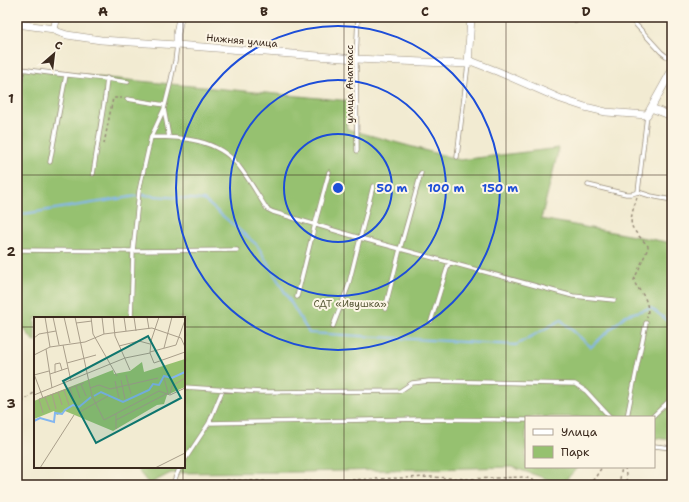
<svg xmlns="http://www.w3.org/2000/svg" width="689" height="502" font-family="'Shantell Sans',sans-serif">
<rect width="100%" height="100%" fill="#fcf5e5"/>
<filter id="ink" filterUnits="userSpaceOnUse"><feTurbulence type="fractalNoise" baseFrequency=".025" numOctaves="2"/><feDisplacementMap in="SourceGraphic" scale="8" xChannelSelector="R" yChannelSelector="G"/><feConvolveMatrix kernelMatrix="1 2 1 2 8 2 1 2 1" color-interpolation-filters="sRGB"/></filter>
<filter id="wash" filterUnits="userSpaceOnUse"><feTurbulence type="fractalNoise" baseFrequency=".012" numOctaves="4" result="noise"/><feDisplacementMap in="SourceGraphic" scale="16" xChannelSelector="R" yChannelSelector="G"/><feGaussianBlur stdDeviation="0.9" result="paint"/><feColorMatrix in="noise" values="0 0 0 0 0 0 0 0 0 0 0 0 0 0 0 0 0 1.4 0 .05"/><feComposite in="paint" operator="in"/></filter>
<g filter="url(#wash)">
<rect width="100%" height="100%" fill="#f2ebd2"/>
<path fill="#96c16f" stroke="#687646" d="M17,68L107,78L351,101L347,129L460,160L559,148L541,219L672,243V440L654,438V417H526V467H578L562,484L512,467L299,472L171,473L149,484L135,467H184V318H35V343L17,320Z"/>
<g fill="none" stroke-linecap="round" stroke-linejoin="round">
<path stroke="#83b6f0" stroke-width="2" d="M17,215L143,195L204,200L257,245L309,333L516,345L561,320L591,347L626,315L651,308L672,324"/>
</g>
</g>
<g filter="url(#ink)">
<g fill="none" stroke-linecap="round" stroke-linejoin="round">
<defs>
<path id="lane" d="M629,17L661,52L666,56L672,58
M576,21L577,17
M17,68C54,75 91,76 128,82
M17,99L23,69
M127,99L165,105
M164,109L169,137
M647,115L638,192L651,196L672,200
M151,137C182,137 217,139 238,165C249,179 258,195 267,209L273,212L360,238L573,296L614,300
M357,151L356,59L358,17
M457,157L468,64
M50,162L66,75
M93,174L105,97L107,78
M588,185L626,194H632L638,192
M17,250L133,251L237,250
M297,297L315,224L329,172
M385,309L400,249L421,173
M131,318L133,251L139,191L151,137L164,109L170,85L175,61L177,45
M431,321L449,262
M333,326L348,287L373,186
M184,387L261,392L400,391L412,383L429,381L575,384L586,391L610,417
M627,417L646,323
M652,417L672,398
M209,423L421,419L526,420
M654,446L672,448
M184,461L209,423L223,389
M174,481L180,467"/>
<path id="street" d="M17,24L54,29L58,32L67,35L101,40L177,45L356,59L468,64L471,17
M54,29L57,17
M177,45V34L180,17
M468,60L499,72L561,99L585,107L606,112L647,115L672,70
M651,108L672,116"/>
</defs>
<use href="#lane" stroke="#968a78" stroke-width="5"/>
<use href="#street" stroke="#968a78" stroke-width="8"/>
<path stroke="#968a78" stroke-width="1.5" stroke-dasharray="3 3" stroke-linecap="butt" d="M104,144L113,98H122
M637,197C635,204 629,219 632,226C634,232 644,241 648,246V248L634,280C635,285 638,288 641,292C647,300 649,308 647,318
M17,406L35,392
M625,467L627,485
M179,484L181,485L213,483L226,480L262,481L284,484L291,482L431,477L467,479L524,477L533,480L537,485
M588,485L595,478L602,467
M619,485L622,467"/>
<use href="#lane" stroke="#fff" stroke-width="3.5"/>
<use href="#street" stroke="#fff" stroke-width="7"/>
</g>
</g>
<path fill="none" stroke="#3b2a1e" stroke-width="1" stroke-opacity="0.55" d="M183,17V318M344,17V485M506,17V485M17,175H672M17,327H35M184,327H672M183,467V485"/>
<g fill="none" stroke="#1d4ed8" stroke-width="2">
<circle cx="338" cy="188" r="54"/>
<circle cx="338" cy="188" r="108"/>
<circle cx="338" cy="188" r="162"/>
</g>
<g text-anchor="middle" stroke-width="4" stroke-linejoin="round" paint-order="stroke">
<g font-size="10" fill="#3b2a1e" stroke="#fcf5e5">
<text transform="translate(242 40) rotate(5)" y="4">Нижняя улица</text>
<text transform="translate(349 84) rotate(-90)" y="4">улица Анаткасс</text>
</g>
<g font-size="10" fill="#565736" stroke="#fcf5e5">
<text x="350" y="307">СДТ «Ивушка»</text>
</g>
</g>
<g transform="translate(34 317)">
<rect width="151" height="151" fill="#f2ebd2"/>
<path d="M151,42V70L133,78L130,87L123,88L79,114L31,94L23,98L20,94L0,102V84L79,53L80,57L96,54L108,45L110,55Z" fill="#96c16f"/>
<path fill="none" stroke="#83b6f0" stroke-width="2" d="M60,79L67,75L89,85L115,73L119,67L125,68L130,59L138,61L151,55M0,104L6,101L20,105L21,96L28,97L31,93L39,88L45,90L57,80"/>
<path fill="none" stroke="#a99e8a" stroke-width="1" d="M11,0L16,30M19,0L25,28M30,0L36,26M41,0L58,79L70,103L125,74L136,78L151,71M57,0L59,17L83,59M68,0L70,17M79,0L81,19L96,53M90,0L92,14M100,0L102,14M113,0L115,12M125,0L117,24L116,36L120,46L151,35M42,6L58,4M0,21L5,17L22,14M29,28L37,64M85,29L105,24L116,27M130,31L138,0M12,32L18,71M116,35L142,28L151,3M0,38L16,30L51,25L70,17L118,11L147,21L151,30M91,41L116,36M33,46L62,38M21,56V47L26,46L28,53M0,57L9,81M16,57L34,51M0,58L15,54M92,58L97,77M87,63L91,82M81,64L85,81M47,67L52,79M42,69L46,81M36,71L40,84M56,71L65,68L76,72L124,61M30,73L35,88M24,75L28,88M18,77L22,92M136,77L138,69L151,61M0,78L91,41M11,80L16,93M9,96L5,82L50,66M44,96L74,79M82,103L134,76L130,61M82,112V97M6,151L40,98M121,151L151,136"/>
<path fill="#0f766e" fill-opacity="0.15" stroke="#0f766e" stroke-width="2" d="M114,19L147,81L62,126L29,64Z"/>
<rect width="151" height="151" fill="none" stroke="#3b2a1e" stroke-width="2"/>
</g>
<circle cx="338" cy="188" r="6" fill="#1d4ed8" stroke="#fcf5e5" stroke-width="2"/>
<g font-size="12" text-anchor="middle" font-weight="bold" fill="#1d4ed8" stroke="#fcf5e5" stroke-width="4" stroke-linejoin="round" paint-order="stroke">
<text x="392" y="192">50 m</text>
<text x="446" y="192">100 m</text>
<text x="500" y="192">150 m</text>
</g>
<rect width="689" height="502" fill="none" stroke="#fcf5e5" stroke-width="44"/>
<rect x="525" y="416" width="130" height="52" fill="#fcf5e5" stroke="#afa495"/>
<rect x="533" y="429" width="20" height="6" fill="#ffffff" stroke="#afa495"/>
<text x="561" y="436" font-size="12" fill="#3b2a1e">Улица</text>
<rect x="533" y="446" width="20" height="12" fill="#96c16f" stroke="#afa495"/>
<text x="561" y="456" font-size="12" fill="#3b2a1e">Парк</text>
<g transform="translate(54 54) rotate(28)" stroke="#fcf5e5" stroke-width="3" paint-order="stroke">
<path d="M0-3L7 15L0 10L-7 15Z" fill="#3b2a1e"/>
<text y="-6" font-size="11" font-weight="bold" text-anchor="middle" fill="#3b2a1e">С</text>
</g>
<rect x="22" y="22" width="645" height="458" fill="none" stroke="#3b2a1e" stroke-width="1.5"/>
<g font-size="13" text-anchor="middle" font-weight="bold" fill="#3b2a1e">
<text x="103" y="16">A</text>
<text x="264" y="16">B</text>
<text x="425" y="16">C</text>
<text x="586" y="16">D</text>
<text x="11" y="103">1</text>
<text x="11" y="256">2</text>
<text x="11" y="408">3</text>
</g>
</svg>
